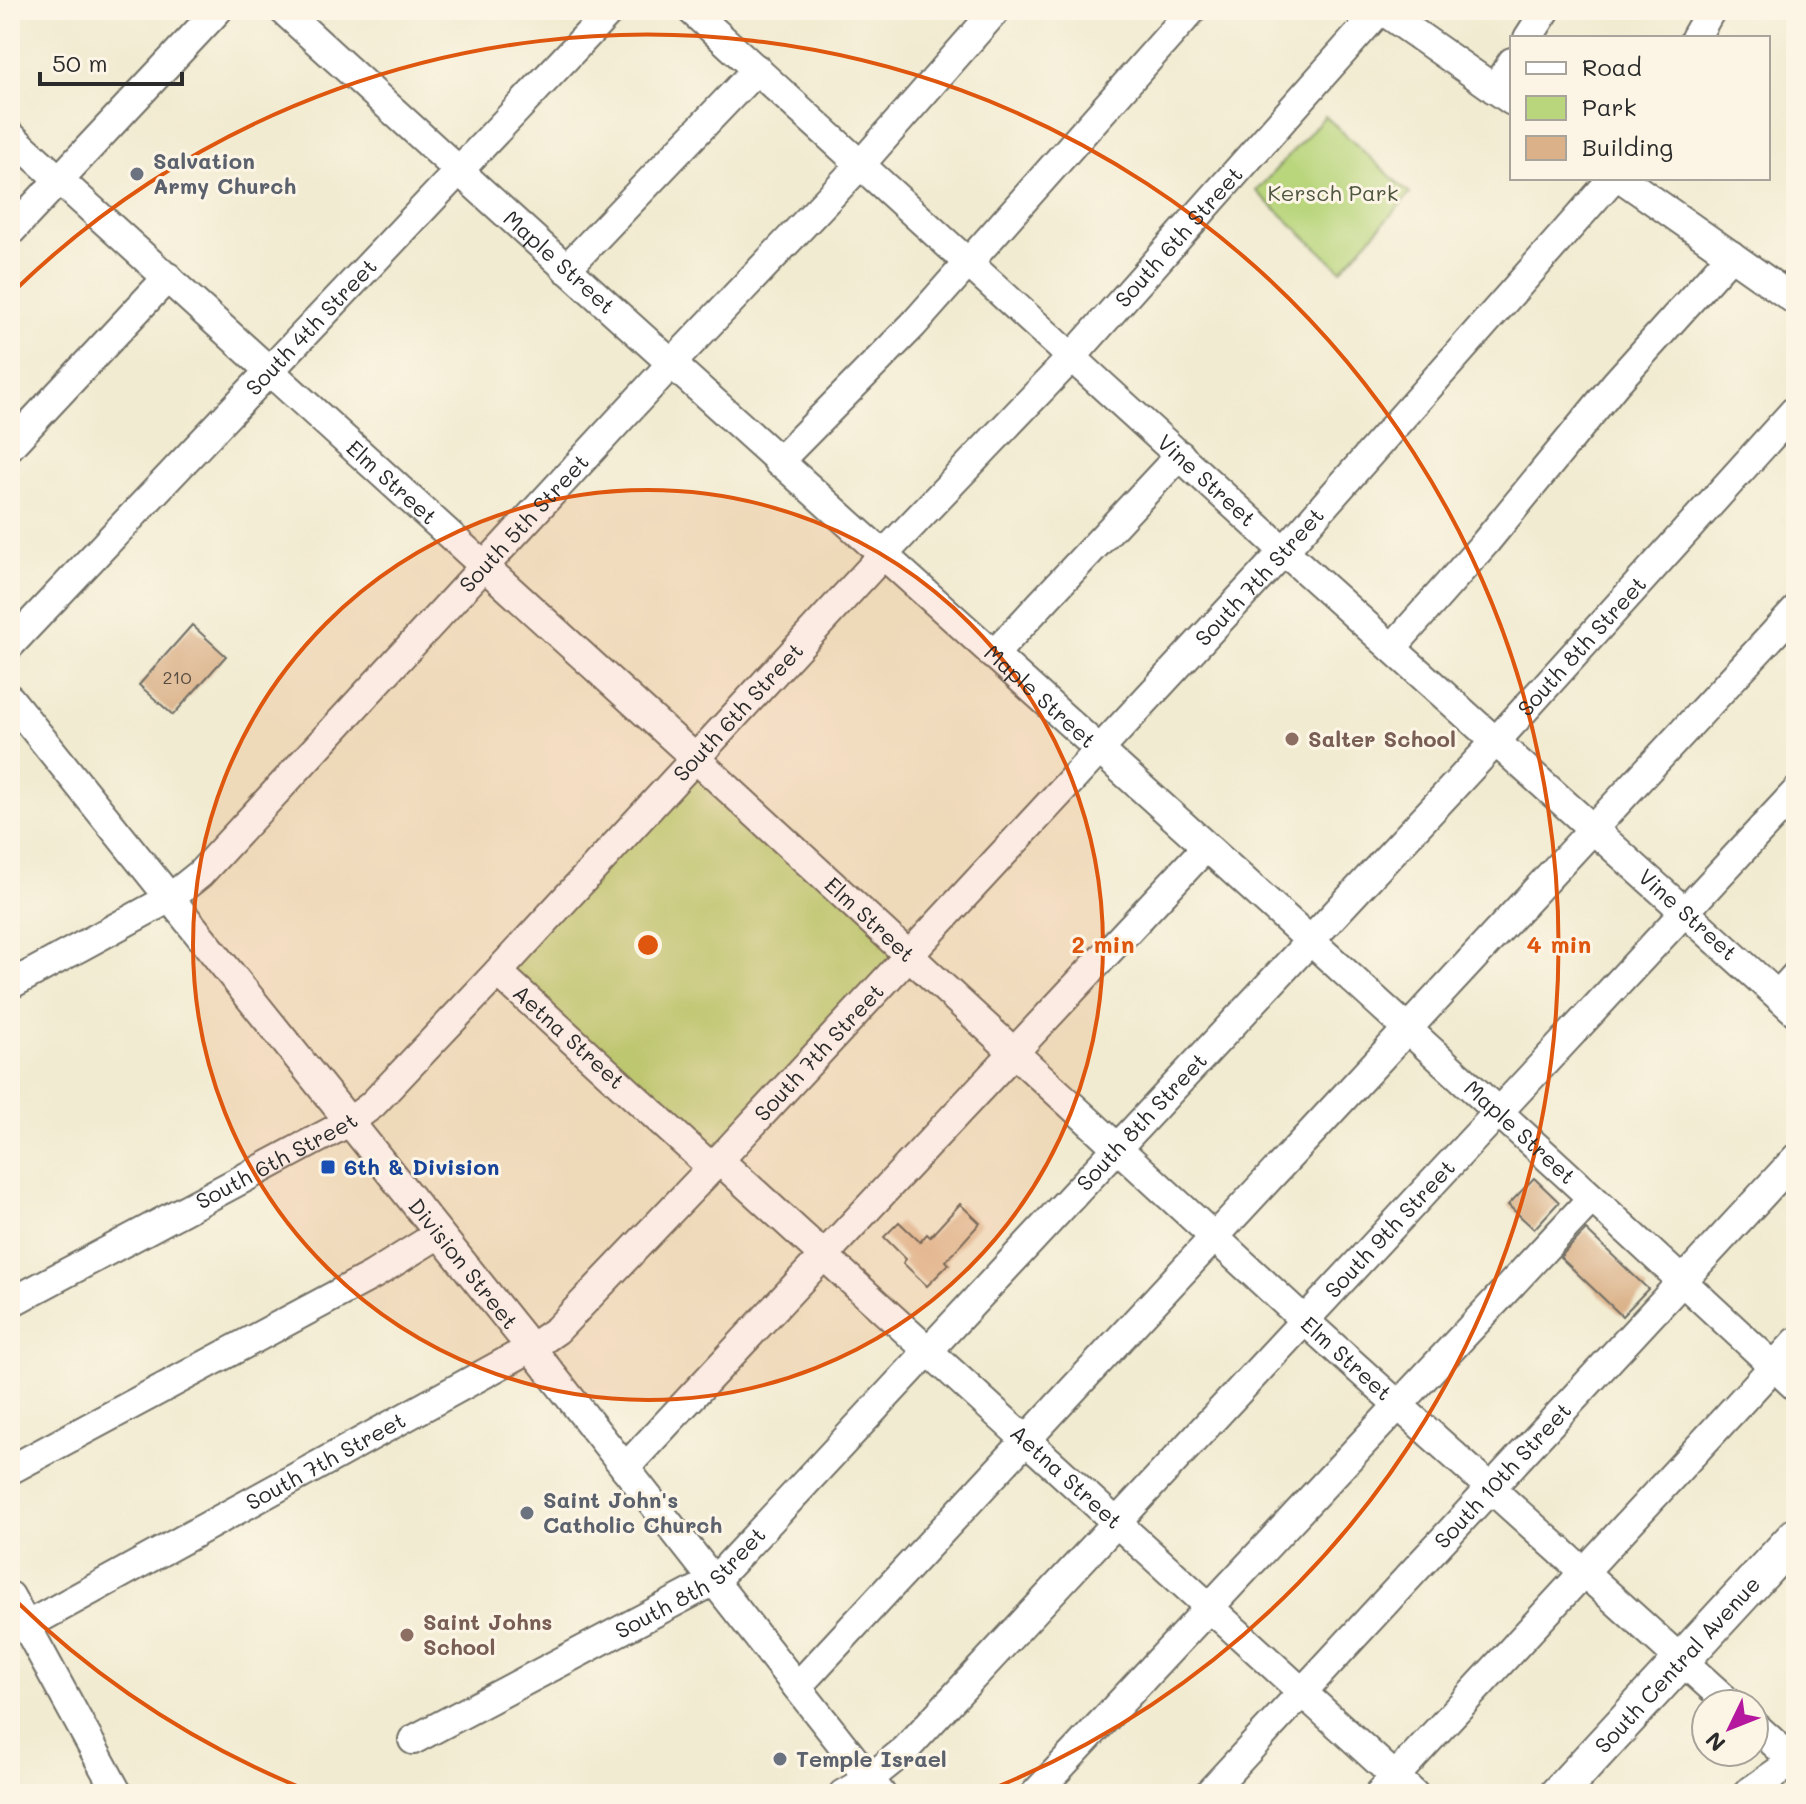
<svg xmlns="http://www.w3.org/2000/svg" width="1806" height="1804" font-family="Mali,sans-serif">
<rect width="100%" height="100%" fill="#fcf5e5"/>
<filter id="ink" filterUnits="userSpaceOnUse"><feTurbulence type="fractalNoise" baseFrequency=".0125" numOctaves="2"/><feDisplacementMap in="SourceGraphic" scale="16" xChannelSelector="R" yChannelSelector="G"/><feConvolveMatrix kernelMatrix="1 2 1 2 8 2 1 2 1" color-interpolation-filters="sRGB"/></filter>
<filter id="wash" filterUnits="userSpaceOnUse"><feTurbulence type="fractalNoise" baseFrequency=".006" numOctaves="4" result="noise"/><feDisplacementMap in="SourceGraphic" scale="32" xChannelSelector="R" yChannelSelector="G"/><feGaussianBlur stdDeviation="1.8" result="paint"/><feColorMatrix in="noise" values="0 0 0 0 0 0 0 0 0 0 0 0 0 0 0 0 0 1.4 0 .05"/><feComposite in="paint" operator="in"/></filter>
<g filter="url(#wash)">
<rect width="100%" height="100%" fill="#f1ebd1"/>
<path fill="#b9d67d" stroke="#728054" stroke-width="2" d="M1325,116L1410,194L1341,270L1256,191Z
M695,758L908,956L712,1168L498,972Z"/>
<g id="blocks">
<path fill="#dab188" d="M192,625L226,656L173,715L139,685Z
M1534,1178L1559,1202L1534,1229L1508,1205Z
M960,1204L980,1223L946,1261L949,1264L927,1286L903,1263L906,1259L884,1237L899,1222L920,1242L927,1234L930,1237Z
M1586,1230L1648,1289L1622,1316L1560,1257Z"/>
</g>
</g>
<g filter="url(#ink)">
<use href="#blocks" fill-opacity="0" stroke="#706e65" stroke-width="2"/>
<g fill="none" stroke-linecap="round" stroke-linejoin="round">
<defs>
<g id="minor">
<path id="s1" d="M283,10C785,471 1298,922 1796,1387"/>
<path id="s2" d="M691,10L1284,551L1796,1012"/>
<path d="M1382,10L1512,101"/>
<path d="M1528,38L1546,10"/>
<path d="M1695,38L1711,10"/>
<path d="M1494,89L1512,62"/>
<path id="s3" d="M10,135L695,758L1304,1320L1730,1704"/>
<path d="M1621,178L1796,301"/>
<path d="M10,232L218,10"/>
<path d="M566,269L757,69"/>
<path d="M10,446L168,277"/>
<path d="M778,462L913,325L1192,10"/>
<path id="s4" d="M10,645L611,10"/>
<path d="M1392,648L1485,543L1616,383L1731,255"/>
<path d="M993,655L1180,455"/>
<path id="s5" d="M10,699L531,1348L881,1794"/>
<path id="s6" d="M498,972L712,1168"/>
<path id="s7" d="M10,985L170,898L200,874L670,365L862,163L996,10"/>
<path d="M1778,995L1796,975"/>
<path id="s8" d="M719,1160L1414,1794"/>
<path id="s9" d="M10,1303L349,1122L372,1105L498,972L883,555L1072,357L1380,10"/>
<path d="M625,1468L1206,847"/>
<path d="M10,1470L373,1275L439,1234"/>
<path d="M10,1596L118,1794"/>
<path id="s10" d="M26,1626L531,1348L557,1330L719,1160L1284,551L1613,178"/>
<path d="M797,1687C1128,1326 1465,971 1796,610"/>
<path d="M1754,1725L1794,1761L1796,1768"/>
<path id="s11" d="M413,1740L714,1581L1497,740L1796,409"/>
<path id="s12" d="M843,1794L869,1779L905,1750L1796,792"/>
<path d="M1035,1794L1592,1198"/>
<path id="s13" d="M1208,1794L1796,1158"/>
<path d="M1379,1794L1796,1342"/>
<path d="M1746,1794L1796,1759"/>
</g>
<g id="major">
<path id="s14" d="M1558,1794L1796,1536"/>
</g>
</defs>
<use href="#minor" stroke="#706e65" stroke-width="32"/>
<use href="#major" stroke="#706e65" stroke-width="40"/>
<use href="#minor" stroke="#fff" stroke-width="28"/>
<use href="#major" stroke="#fff" stroke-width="36"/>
</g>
</g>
<circle cx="648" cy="945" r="455" fill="#df570e" fill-opacity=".12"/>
<g fill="none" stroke="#df570e" stroke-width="4">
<circle cx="648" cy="945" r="455"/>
<path d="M314 1793A911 911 0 0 1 15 1600M15 290A911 911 0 1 1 982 1793"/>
</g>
<g fill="#6b7280" stroke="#fcf5e5" stroke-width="3">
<circle cx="137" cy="174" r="8"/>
<circle cx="527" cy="1513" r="8"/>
<circle cx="780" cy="1759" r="8"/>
</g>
<g fill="#8d6e63" stroke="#fcf5e5" stroke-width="3">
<circle cx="1292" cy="739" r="8"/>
<circle cx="407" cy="1635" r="8"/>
</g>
<rect fill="#1a4fb4" stroke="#fcf5e5" stroke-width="3" x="320" y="1159" width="16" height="16" rx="4"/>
<g text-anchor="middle" stroke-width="6" stroke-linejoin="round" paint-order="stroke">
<g font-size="18" fill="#574c42">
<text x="177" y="684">210</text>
</g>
<g font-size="22" font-weight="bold" fill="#5b616d" stroke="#fcf5e5" text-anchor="start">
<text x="153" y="169">Salvation<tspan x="153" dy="25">Army Church</tspan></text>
<text x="543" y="1508">Saint John's<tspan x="543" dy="25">Catholic Church</tspan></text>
<text x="796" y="1767">Temple Israel</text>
</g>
<g font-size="22" fill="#4e5640" stroke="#fcf5e5">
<text x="1333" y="201">Kersch Park</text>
</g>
<g font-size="22" fill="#2b2b2b" stroke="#fcf5e5">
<text dy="8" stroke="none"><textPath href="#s9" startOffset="1598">South 6th Street</textPath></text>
<text dy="8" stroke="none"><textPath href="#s1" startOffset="374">Maple Street</textPath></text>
<text dy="8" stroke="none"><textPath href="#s4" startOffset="438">South 4th Street</textPath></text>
<text dy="8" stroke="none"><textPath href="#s2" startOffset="698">Vine Street</textPath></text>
<text dy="8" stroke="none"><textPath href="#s3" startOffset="516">Elm Street</textPath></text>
<text dy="8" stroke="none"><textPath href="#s7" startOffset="698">South 5th Street</textPath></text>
<text dy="8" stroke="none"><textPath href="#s10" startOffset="1638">South 7th Street</textPath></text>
<text dy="8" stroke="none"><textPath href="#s11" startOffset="1616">South 8th Street</textPath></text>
<text dy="8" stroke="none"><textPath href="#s1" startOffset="1022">Maple Street</textPath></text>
<text dy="8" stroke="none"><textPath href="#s9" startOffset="950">South 6th Street</textPath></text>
<text dy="8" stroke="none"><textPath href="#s2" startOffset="1346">Vine Street</textPath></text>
<text dy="8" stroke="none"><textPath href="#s3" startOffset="1164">Elm Street</textPath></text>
<text dy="8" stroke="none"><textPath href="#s6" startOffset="96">Aetna Street</textPath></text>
<text dy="8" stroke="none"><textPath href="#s10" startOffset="990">South 7th Street</textPath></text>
<text dy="8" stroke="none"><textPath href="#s11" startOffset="968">South 8th Street</textPath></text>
<text dy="8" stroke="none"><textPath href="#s1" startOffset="1670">Maple Street</textPath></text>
<text dy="8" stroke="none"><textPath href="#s9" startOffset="302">South 6th Street</textPath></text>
<text dy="8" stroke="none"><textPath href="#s12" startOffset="788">South 9th Street</textPath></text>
<text dy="8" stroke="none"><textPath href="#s5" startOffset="724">Division Street</textPath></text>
<text dy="8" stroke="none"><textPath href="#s3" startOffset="1812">Elm Street</textPath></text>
<text dy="8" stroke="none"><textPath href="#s10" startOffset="342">South 7th Street</textPath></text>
<text dy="8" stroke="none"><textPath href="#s13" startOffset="434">South 10th Street</textPath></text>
<text dy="8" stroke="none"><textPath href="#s8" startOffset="470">Aetna Street</textPath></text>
<text dy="8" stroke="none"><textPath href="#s11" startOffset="320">South 8th Street</textPath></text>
<text dy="8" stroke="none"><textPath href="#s14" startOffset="176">South Central Avenue</textPath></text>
</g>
<g font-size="22" font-weight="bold" fill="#785e54" stroke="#fcf5e5" text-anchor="start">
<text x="1308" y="747">Salter School</text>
<text x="423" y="1630">Saint Johns<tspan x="423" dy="25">School</tspan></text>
</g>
<g font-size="22" font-weight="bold" fill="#164399" stroke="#fcf5e5" text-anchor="start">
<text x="344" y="1175">6th &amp; Division</text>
</g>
</g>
<circle cx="648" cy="945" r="12" fill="#df570e" stroke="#fcf5e5" stroke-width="4"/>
<g font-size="24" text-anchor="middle" font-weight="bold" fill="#df570e" stroke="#fcf5e5" stroke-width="6" stroke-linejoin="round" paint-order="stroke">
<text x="1103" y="953">2 min</text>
<text x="1559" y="953">4 min</text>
</g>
<rect width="1806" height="1804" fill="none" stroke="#fcf5e5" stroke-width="40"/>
<rect x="1510" y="36" width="260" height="144" fill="#fcf5e5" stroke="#a8a49b" stroke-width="2"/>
<rect x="1526" y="62" width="40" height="12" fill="#ffffff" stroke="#a8a49b" stroke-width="2"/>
<text x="1582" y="76" font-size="24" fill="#2b2b2b">Road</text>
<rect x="1526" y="96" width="40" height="24" fill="#b9d67d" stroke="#a8a49b" stroke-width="2"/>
<text x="1582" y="116" font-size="24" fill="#2b2b2b">Park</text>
<rect x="1526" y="136" width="40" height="24" fill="#dab188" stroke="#a8a49b" stroke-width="2"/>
<text x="1582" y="156" font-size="24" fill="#2b2b2b">Building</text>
<g transform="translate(1730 1728) rotate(227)"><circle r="38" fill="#fcf5e5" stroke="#a8a49b" stroke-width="2"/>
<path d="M0-6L14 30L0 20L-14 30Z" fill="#b5179e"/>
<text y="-12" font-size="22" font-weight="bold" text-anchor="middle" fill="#2b2b2b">N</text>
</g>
<path d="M40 72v12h142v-12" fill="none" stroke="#2b2b2b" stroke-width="4"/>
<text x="52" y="72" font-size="24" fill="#2b2b2b" stroke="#fcf5e5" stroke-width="6" paint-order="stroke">50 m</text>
</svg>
